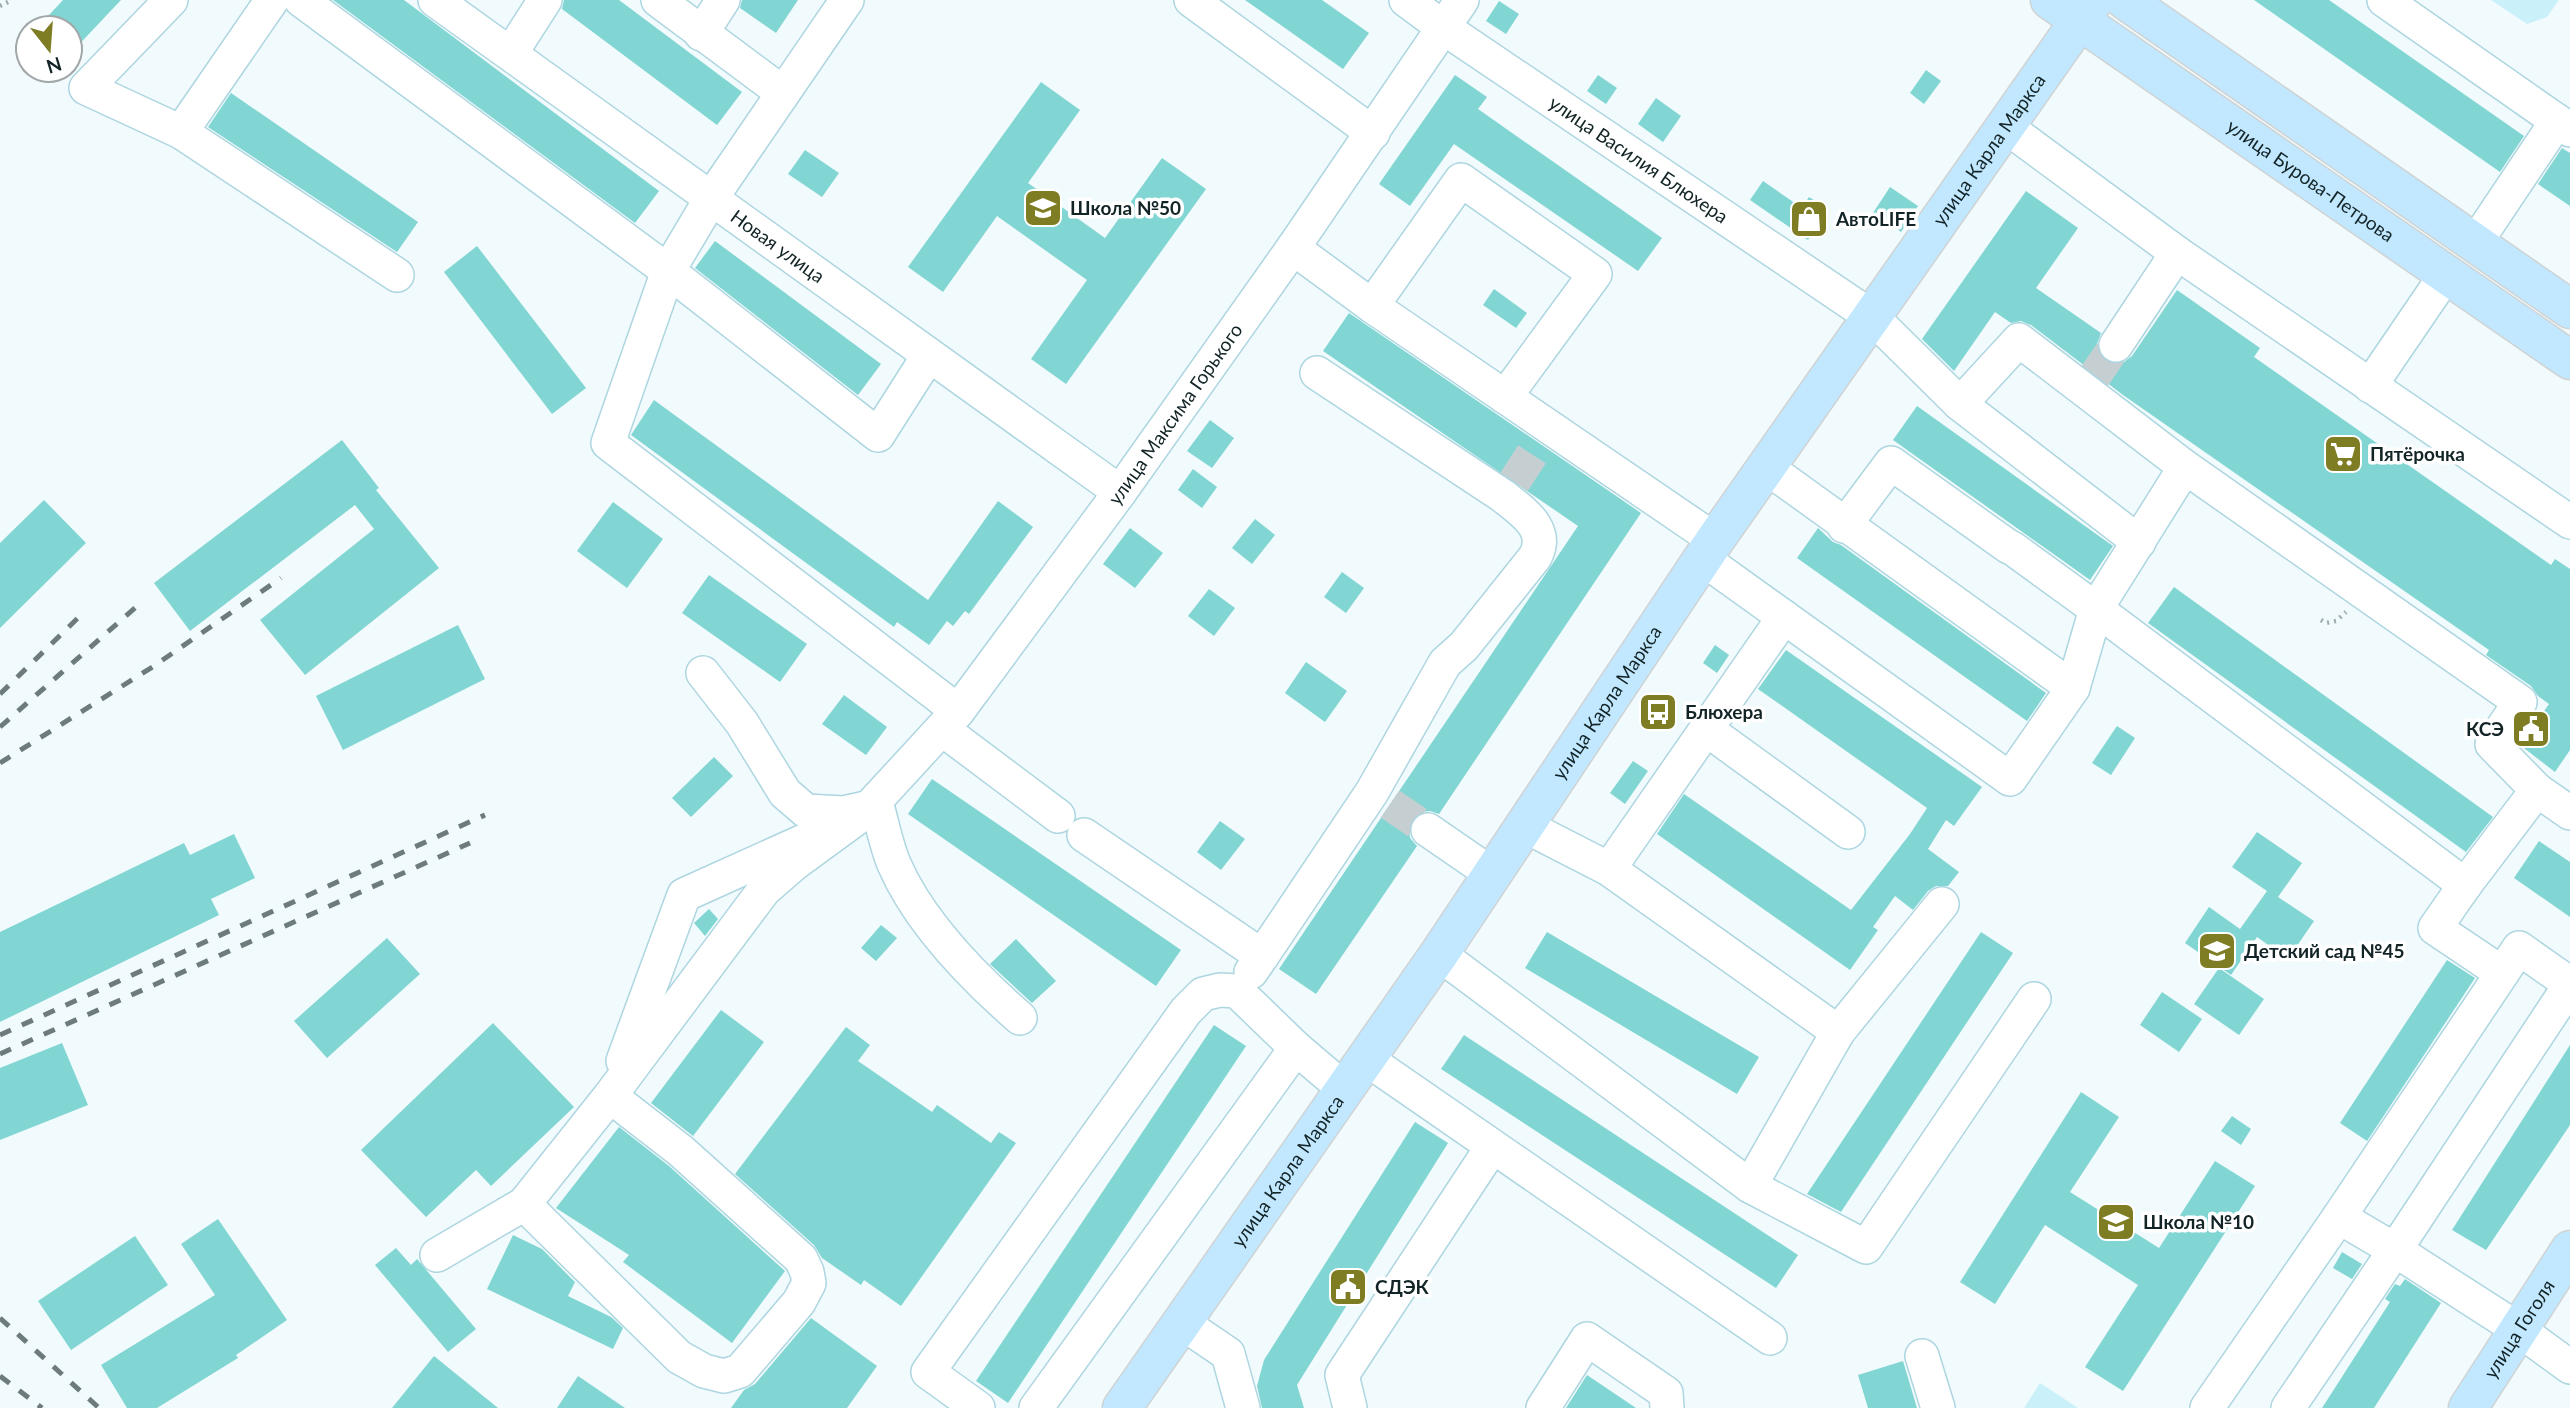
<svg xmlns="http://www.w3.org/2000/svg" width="2570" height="1408" font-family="Lato,sans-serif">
<rect width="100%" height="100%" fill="#f1fafc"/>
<path fill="#caf1fa" d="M2491,0H2559L2547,17L2527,24Z
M2040,1383L2078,1408H2024Z"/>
<path fill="#81d6d3" d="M63,0H121L70,54V28H37Z
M333,0H404L659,191L635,223Z
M564,0H619L742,92L717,125L562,9Z
M742,0H798L776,33L740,8Z
M1245,0H1322L1369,33L1343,69Z
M2254,0H2329L2524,136L2500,172Z
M1499,1L1519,14L1506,34L1486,21Z
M1926,70L1941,81L1924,104L1910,93Z
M1455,75L1487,97L1478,109L1662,238L1638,271L1454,144L1410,206L1379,184Z
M1598,75L1617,88L1606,104L1587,91Z
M1041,82L1080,110L1028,183L1105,238L1162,158L1206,189L1066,384L1031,359L1087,280L997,216L943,292L908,267Z
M231,93L418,222L397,252L208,127Z
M1656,98L1681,116L1663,142L1638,124Z
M2562,148L2570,153V206L2538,184Z
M805,150L839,173L822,197L788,174Z
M1763,181L1802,208L1809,197L1828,209L1808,240L1750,200Z
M1890,187L1918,206L1901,232L1873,213Z
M2026,191L2078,228L2036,288L2101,333L2097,344L2099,354L2105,361L2115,364L2124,362L2132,356L2177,290L2260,348L2254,357L2551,565L2555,559L2570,569V750L2555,772L2520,745L2549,704L2538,696L2531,686L2486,655L2489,650L2123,395L2031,325L2021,321L2011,323L1995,312L1954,371L1922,339Z
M715,241L881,364L858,395L695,268Z
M477,246L586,388L552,414L444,272Z
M1494,289L1527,313L1516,328L1483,305Z
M1349,313L1641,513L1439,814L1430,811L1420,812L1412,820L1409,829L1410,838L1417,846L1316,994L1279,969L1578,526L1323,351Z
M654,400L928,600L998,501L1033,527L969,614L965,611L953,626L947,621L929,645L897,622L894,627L631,435Z
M1917,406L2113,546L2090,580L1893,440Z
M1210,420L1234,438L1212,468L1187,451Z
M342,440L379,488L376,490L439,568L305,675L260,620L374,529L355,505L190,631L154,583Z
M1193,469L1217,487L1202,508L1178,490Z
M44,500L86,543L0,628V543Z
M613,502L663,539L627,588L577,551Z
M1255,519L1275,535L1252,564L1232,548Z
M1130,528L1163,553L1135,588L1103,564Z
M1818,528L1833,542L1841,545L2046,693L2027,721L1797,558Z
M1342,572L1364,588L1346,613L1324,597Z
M709,575L807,644L780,682L682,613Z
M2174,587L2493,817L2466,852L2148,623Z
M1209,589L1235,608L1214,636L1188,616Z
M458,625L485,679L343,750L316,696Z
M1715,645L1729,655L1717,673L1703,663Z
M1786,650L1982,787L1954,826L1946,820L1928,849L1959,872L1948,886H1936L1928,891L1913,910L1895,896L1873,927L1878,930L1850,970L1657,834L1684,794L1851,910L1910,834L1927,808L1758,689Z
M1306,662L1347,691L1325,722L1285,693Z
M844,695L887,727L866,755L822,724Z
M2117,726L2135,738L2111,775L2092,763Z
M714,757L733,776L691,817L672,798Z
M1633,761L1648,771L1625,804L1610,793Z
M932,779L1181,950L1156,986L908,814Z
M1220,821L1245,839L1221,870L1197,852Z
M2257,832L2302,863L2278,897L2314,921L2288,959L2257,937L2231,975L2185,943L2209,907L2240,929L2267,891L2232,867Z
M234,834L255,878L211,899L219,915L0,1022V932L184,843L190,855Z
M2539,841L2570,862V917L2514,878Z
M709,909L718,919L705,936L694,923Z
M881,925L897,938L876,961L861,948Z
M1547,932L1759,1057L1737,1094L1525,968Z
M1981,932L2013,953L1841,1212L1807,1194Z
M387,938L420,974L327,1058L294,1021Z
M1016,939L1056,981L1032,1003L990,964Z
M2447,960L2475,978L2367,1141L2340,1123Z
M2219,968L2264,999L2239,1035L2194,1004Z
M2162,992L2202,1019L2179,1052L2140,1025Z
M721,1010L764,1042L693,1136L651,1103Z
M493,1023L574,1107L491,1186L476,1170L426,1217L361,1150Z
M1214,1025L1246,1046L1008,1403L976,1381Z
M846,1027L870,1045L858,1061L932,1112L937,1105L991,1143L999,1132L1016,1143L901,1306L864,1280L861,1285L822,1258L814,1245L735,1174Z
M1464,1035L1798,1255L1776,1288L1441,1069Z
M62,1043L88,1105L0,1140V1068Z
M2570,1045V1125L2486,1250L2452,1230Z
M2081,1092L2119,1117L2070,1192L2159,1248L2215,1161L2255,1186L2123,1391L2085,1367L2138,1285L2045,1225L1995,1304L1960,1282Z
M2232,1116L2251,1129L2241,1145L2221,1131Z
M1415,1122L1448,1143L1297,1385L1304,1408H1262L1257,1386L1264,1360Z
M619,1127L669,1166L785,1271L732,1343L623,1262L629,1255L556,1208Z
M218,1219L287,1320L236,1355L238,1358L157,1408H127L101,1365L215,1295L181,1244Z
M513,1235L542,1249L575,1282L568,1296L611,1317L623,1328L613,1349L487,1289Z
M135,1236L168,1285L71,1350L38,1301Z
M396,1248L411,1265L417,1259L476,1329L448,1352L375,1265Z
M2342,1252L2362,1264L2352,1279L2333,1268Z
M2405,1279L2441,1303L2374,1408H2322L2390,1302L2385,1299L2395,1284L2400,1286Z
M811,1318L877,1366L847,1408H731L744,1390L755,1384Z
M434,1356L498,1408H392Z
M1903,1361L1917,1408H1868L1858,1375Z
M1587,1375L1636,1408H1566Z
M578,1376L625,1408H557Z"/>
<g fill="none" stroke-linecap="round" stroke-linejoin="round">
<path stroke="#c5cfd1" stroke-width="33" stroke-dasharray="33 17" stroke-linecap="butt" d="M2092,380L2116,345
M1514,482L1540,442
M1390,804L1428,830"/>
<defs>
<g id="minor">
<path d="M171,0L86,88L181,132"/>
<path d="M272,0L181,132L397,275"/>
<path d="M301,0L668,271L608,443L958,711"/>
<path id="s1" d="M435,0L1120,492"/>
<path d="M658,0L783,93"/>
<path d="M847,0L712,197L668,271L878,435L929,355"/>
<path d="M1191,0L1373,133"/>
<path id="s2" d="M1406,0L1444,28L1872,317L1960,404L2019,340L2185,467L2096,609L2465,885L2537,790L2570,813"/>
<path d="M2384,0L2570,130"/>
<path d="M701,34L723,0"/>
<path d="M511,53L545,0"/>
<path d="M2005,126L2177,253L2570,522"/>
<path d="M2476,242L2557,121"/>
<path d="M1293,248L1372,306L1715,540"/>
<path d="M1372,306L1461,180L1595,274L1505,397"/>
<path d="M2116,345L2177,253"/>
<path d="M2370,386L2447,273"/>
<path d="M1960,404L2139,542"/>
<path d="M1766,467L2073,688L2096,609L2012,548"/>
<path d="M2185,467L2520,702L2492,744L2537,790"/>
<path d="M1844,526L1891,463L2009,547"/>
<path d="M1703,559L2010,779L2073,688"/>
<path d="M703,673L742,723L785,793L806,811L843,813L870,807"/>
<path d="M942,729L1058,816"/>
<path d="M1706,729L1848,832"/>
<path d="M876,802C882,822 886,845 894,864C919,922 973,977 1020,1018"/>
<path d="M1525,826L1609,869L1838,1032L1750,1186"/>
<path d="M1428,830L1492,874"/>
<path d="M1084,835L1262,956L1251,972"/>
<path d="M1609,869L1784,617"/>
<path d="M2465,885L2435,928L2502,973"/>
<path d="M1439,954L1750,1186L1866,1247L2034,999"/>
<path d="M1262,956L1372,792L1445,663L1464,646L1535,557C1550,529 1523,512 1503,496L1317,373"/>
<path d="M1838,1032L1942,904"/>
<path d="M1365,1058L1770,1338"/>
<path d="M623,1061L684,895L806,840"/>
<path d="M524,1204L679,1357L704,1371L724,1376L740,1371L799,1302L809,1283L807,1272L801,1259L681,1151L610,1096"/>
<path d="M2339,1217L2395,1250L2570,985"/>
<path id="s3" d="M437,1255L524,1204L610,1096L764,890L794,864L865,812L958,711L1120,492L1293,248L1462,0"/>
<path d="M1181,1322L1228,1354L1243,1408"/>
<path d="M1922,1356L1938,1408"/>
<path d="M978,1408L928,1372L1186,1011L1203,994L1220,990L1237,991L1296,1048"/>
<path d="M1036,1408L1296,1048L1343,1088"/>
<path d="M1350,1408L1342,1375L1492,1147"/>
<path d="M1543,1408L1587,1339L1666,1393L1667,1408"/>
<path d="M2207,1408L2339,1217L2519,948L2570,984"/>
<path d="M2288,1408L2395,1250L2518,1329L2570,1367"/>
</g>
<g id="major">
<path id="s4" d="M2050,0L2570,360"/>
<path d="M2125,0L2570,309"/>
<path id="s5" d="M1122,1408L1439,954L1715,540L2094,0"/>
<path id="s6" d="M2468,1408L2570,1250"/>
</g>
</defs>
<use href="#minor" stroke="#add6e0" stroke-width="36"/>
<use href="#major" stroke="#d0d3d4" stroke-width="41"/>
<path stroke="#9eaaac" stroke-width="4.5" stroke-dasharray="2 5" stroke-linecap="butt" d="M0,6L12,0
M2321,620L2326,623L2336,621L2346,612"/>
<use href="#minor" stroke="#fff" stroke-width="33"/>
<use href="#major" stroke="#c2e8ff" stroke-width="38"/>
<path stroke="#6d7b7d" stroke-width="5" stroke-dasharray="12 12" stroke-linecap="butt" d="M0,694L82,614
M0,727L136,607
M0,763L154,666L281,578
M0,1035L485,815
M0,1054L470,843
M0,1318L99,1408
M0,1376L42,1408"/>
</g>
<defs>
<symbol id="school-square" viewBox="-11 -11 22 22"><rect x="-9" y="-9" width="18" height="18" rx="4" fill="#7f7d24" stroke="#fff"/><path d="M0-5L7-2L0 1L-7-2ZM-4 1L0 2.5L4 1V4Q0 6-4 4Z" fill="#fff"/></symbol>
<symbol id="shop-square" viewBox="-11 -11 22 22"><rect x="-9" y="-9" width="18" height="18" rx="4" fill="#7f7d24" stroke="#fff"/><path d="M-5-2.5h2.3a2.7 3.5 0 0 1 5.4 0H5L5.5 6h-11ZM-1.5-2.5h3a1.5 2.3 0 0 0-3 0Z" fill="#fff"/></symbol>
<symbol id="supermarket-square" viewBox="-11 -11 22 22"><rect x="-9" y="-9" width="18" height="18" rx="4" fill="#7f7d24" stroke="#fff"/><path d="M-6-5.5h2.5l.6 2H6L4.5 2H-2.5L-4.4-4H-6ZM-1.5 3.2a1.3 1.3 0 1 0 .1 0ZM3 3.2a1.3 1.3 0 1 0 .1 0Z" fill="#fff"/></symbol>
<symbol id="bus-square" viewBox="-11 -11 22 22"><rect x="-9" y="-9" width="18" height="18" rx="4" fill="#7f7d24" stroke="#fff"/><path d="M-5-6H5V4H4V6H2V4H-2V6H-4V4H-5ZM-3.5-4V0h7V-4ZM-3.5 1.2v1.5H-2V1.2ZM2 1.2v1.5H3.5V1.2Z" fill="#fff"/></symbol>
<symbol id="civic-square" viewBox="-11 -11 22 22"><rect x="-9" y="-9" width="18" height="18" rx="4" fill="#7f7d24" stroke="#fff"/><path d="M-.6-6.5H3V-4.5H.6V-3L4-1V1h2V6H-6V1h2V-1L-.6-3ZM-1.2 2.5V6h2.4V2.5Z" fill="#fff"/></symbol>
</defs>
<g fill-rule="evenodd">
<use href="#school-square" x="1021" y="186" width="44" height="44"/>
<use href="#shop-square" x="1787" y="197" width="44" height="44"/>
<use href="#supermarket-square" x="2321" y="432" width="44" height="44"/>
<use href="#bus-square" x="1636" y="690" width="44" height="44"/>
<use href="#civic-square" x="2509" y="707" width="44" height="44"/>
<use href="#school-square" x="2195" y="929" width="44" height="44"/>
<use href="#school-square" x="2094" y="1200" width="44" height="44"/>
<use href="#civic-square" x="1326" y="1265" width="44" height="44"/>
</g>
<g text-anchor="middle" stroke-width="7" stroke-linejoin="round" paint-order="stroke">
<g font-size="19" fill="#132427" stroke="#fff">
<text dy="7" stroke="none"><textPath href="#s5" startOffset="1528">улица Карла Маркса</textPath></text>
<text dy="7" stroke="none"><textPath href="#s2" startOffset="282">улица Василия Блюхера</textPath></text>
<text dy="7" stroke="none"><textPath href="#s4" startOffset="317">улица Бурова-Петрова</textPath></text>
<text dy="7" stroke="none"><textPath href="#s1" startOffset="422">Новая улица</textPath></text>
<text dy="7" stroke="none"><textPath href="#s3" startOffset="1129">улица Максима Горького</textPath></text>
<text dy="7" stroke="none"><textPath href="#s5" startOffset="856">улица Карла Маркса</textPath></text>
<text dy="7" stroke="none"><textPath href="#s5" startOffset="289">улица Карла Маркса</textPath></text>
<text dy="7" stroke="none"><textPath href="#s6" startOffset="94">улица Гоголя</textPath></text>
</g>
<g font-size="19" font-weight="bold" fill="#132427" stroke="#fff" text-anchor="start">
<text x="1070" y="215">Школа №50</text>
<text x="1836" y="226">АвтоLIFE</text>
<text x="2370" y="461">Пятёрочка</text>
<text x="1685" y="719">Блюхера</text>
<text x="2504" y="736" text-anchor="end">КСЭ</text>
<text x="2244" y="958">Детский сад №45</text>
<text x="2143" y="1229">Школа №10</text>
<text x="1375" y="1294">СДЭК</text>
</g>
</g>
<g transform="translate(49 49) rotate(163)"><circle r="33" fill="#ffffff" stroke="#a1a7a9" stroke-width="2"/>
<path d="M0-5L12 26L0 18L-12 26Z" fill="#7f7d24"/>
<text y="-10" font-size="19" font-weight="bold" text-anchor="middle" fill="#132427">N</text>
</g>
</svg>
